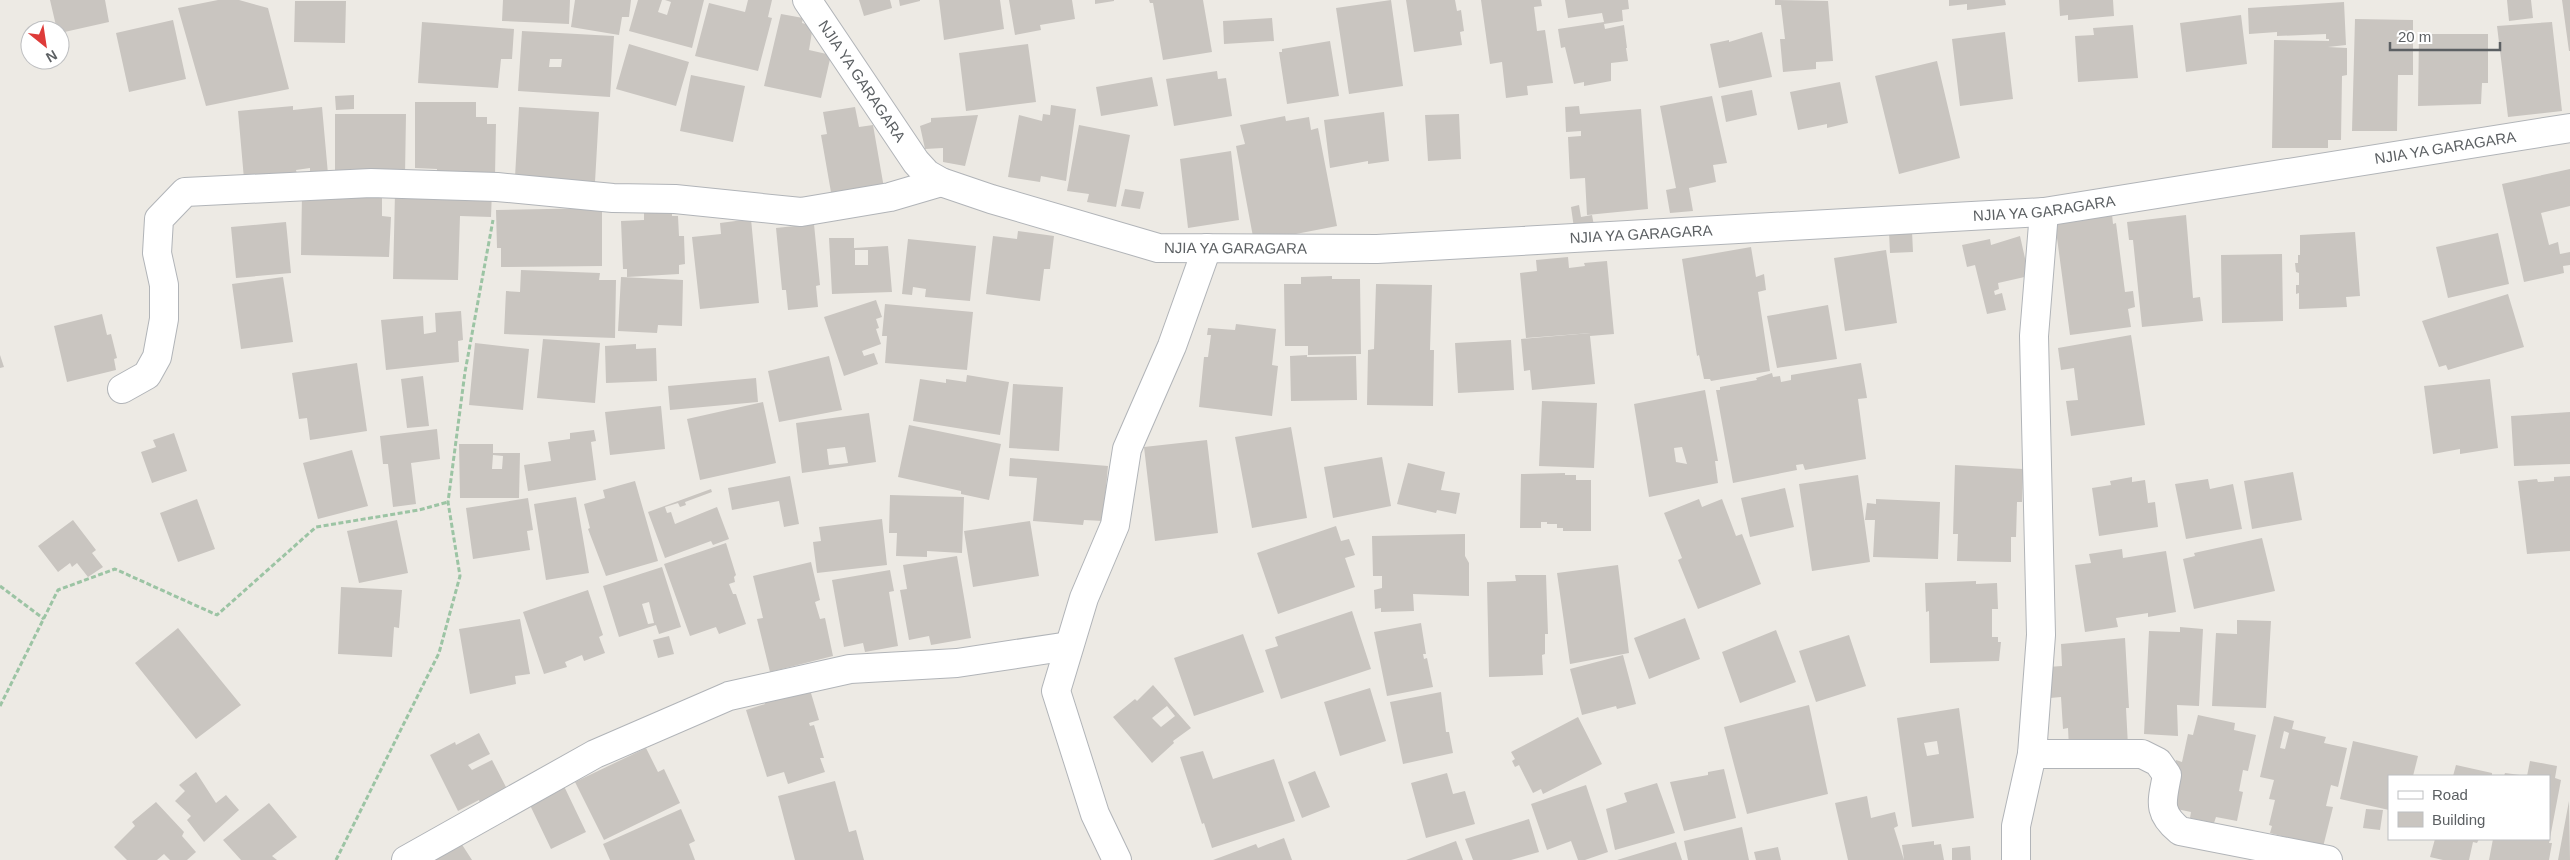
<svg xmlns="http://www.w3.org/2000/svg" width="2570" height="860" font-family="Helvetica,sans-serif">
<rect width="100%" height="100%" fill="#edeae4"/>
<path fill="#c9c5c0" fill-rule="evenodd" d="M50,0H105L109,22L60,33V30H57Z
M218,0H239L268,8L289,89L206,106L178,8Z
M503,0H570L569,24L502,21Z
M575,0H631L629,17H622L619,35L571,27Z
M638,0H662L658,12L667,15L671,2L665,0H704L692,48L629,31Z
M748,0H772L768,17L772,18L758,71L695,56L709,3L745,12Z
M859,0H890L892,8L864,16Z
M899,0H920V1L900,6Z
M939,0H1000L1004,29L944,40Z
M1009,0H1072L1075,19L1040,25L1041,30L1015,35Z
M1095,0H1114V1L1095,4Z
M1149,0H1203L1212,52L1163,60L1153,3H1150Z
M1391,0L1403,86L1349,94L1336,8Z
M1406,0H1455L1457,11L1461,10L1464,31L1460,32L1462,45L1414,52Z
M1481,0H1541L1542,6L1534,7L1537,31L1545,30L1553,83L1527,86L1528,95L1506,98L1502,62L1490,64Z
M1565,0H1628L1629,9L1622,10L1623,21L1604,24L1605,29L1624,25L1627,48H1626L1628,61L1611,63V81L1584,86V82L1574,84L1565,47L1561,48L1558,29L1604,22L1602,13L1568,18Z
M1775,0L1828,1L1833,61L1816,62V69L1783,72L1780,39H1785L1781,5H1775Z
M1949,0H2005L2006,5L1967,10V4L1949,6Z
M2059,0H2113L2114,16L2068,20V15L2060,16Z
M2507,0H2531L2533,18L2509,21Z
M2562,0H2570V51H2569Z
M295,1H346L345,43L294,42Z
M2344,2L2346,45L2328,47L2347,48V75L2342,76L2341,140H2328V148H2272L2274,40L2329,41V39H2326V34L2277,36V32L2249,34L2248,8Z
M781,14L803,18L802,23L813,26L809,50L831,55L821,98L764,86Z
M2241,15L2247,64L2186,72L2180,23Z
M1272,18L1274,41L1224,44L1223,21Z
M2355,19L2413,20V75H2398L2397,131H2352Z
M173,20L186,79L129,92L116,33Z
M422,22L514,29L512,59H501L498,88L418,83Z
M2552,22L2562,111L2508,117L2497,26Z
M2133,25L2138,78L2078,82L2075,36L2094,35L2093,28Z
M522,31L614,36L610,97L518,91ZM550,59H562L561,67H549Z
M1762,32L1772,77L1719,88L1710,44L1729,40V42Z
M2005,32L2013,99L1960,106L1952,39Z
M2419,34H2488V83H2482L2481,104L2418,106Z
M1330,41L1339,96L1287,104L1279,52H1282V49Z
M629,44L689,62L676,106L616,89Z
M1028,44L1036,102L966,111L959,53Z
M1937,61L1960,158L1899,174L1875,76Z
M1217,71L1218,79L1226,78L1232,116L1174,126L1166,79Z
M691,75L745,86L733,142L680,131Z
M1152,77L1158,106L1101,116L1096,87Z
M1840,82L1848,123L1827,128V124L1798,130L1790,92Z
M1752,90L1757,115L1726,122L1721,96Z
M354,95V109L336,110L335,96Z
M1712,96L1727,163L1713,165L1716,182L1689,188L1693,211L1670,213L1666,190L1676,188L1660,106Z
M415,102H476V117H487V124H496L495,176L437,175V169L415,168Z
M1051,105L1076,109L1066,181L1041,176L1040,182L1008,177L1019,115L1042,121L1043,114L1050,115Z
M293,106V110L322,107L328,174L310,176V168L296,170L297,174L244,179L238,111Z
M1579,106L1580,114L1641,109L1648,209L1587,215L1585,178L1570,179L1568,137L1581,136V131L1566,132L1565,107Z
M519,107L599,112L595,182L515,177Z
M855,107L859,127L873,125L884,188L832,198L821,135L827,134L823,112Z
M1384,112L1389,161L1368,164V161L1330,168L1324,120Z
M335,114H406L405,176H335Z
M1459,114L1461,159L1428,161L1425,115Z
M978,115L965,166L943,162V148L925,149L920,126L931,122V118Z
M1285,116L1286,121L1309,117L1311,130L1318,128L1337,226L1254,242L1236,146L1245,144L1240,125Z
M1079,125L1130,135L1116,207L1087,202L1089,194L1067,191Z
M1231,151L1239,220L1188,228L1180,159Z
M2570,169V206L2541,213L2549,245L2558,242L2560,254L2570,252V265L2563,266L2564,273L2524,282L2502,184Z
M1125,189L1144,192L1140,209L1121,206Z
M492,190L491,217L460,216L458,280L393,279L395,193Z
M302,193L382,195V216L391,217L389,257L301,255Z
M1579,205L1581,217L1592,215L1595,231L1575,235L1571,207Z
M672,207V216H678L679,236H684L685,264L679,265V274L627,277V269H623L621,221L644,220V208Z
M602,208V266L501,267V248H497L496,210Z
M2112,214L2113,224L2116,223L2125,292L2133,291L2135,307L2128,309L2131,327L2070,335L2055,223Z
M2186,215L2193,298L2200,297L2203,321L2142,327L2133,240H2129L2127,222Z
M751,219L759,303L700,309L692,237L721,234L720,223Z
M286,222L291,273L236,278L231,227Z
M814,224L820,285L816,286L818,307L788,310L786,290H782L776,228Z
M1018,231L1054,236L1050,269H1044L1040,301L986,294L993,236L1017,239Z
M1912,231L1913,252L1890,253L1889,232Z
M2355,232L2360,296L2346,297L2347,307L2299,309V293L2296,294V285H2299V273L2296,272L2295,263H2298V255H2300V235Z
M2498,233L2509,284L2448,298L2436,247Z
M2020,236L2029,276L1998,283L1999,289L1994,291L1995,295L2002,293L2006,310L1987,314L1975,265L1967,267L1962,245L1990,239L1991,245Z
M829,238H854V248L888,246L892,292L832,294ZM855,250H868V265H855Z
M908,239L976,246L970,301L925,297L926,289L913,287L912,295L902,294Z
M1751,247L1756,277L1764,274L1766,290L1758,292L1770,371L1711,381L1710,379H1704L1699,355L1697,356L1682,259Z
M1886,250L1897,323L1845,331L1834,258Z
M2282,254L2283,321L2222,323L2221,255Z
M1568,257L1569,268L1585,266L1584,263L1607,261L1614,334L1590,336L1595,384L1532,390L1530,370L1524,371L1521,339L1591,333L1526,338L1520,273L1537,271L1536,260Z
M521,270L600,273L599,280H616L615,338L504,334L506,291L520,292Z
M1332,276V279H1360L1361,354L1308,355V346H1285L1284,284H1301V277Z
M283,277L293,342L241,349L232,284Z
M621,277L683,280L682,326L658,325L657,333L618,331Z
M1376,284L1432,285L1430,350H1434L1433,406L1367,405L1368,350L1374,349Z
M2508,294L2524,347L2448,370L2446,365L2439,367L2422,321Z
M876,300L882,317L876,319L879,328L876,329L881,344L862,351L864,356L874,353L878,364L844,376L824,317Z
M885,304L973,312L967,370L885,363L887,336H882Z
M1828,305L1837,359L1777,368L1767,316Z
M461,311L463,340L458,341L459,362L386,370L381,320L423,316L424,334L436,332L435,313Z
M102,314L107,335L111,334L117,358L114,359L116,370L67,382L54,326Z
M1236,324L1276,329L1272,365L1278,366L1272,416L1199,407L1204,357H1208L1211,335H1207L1208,328L1235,330Z
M2131,335L2145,425L2071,436L2066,401L2078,400L2074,368L2061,370L2058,348Z
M543,339L600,343L595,403L537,398Z
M1511,340L1514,390L1458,393L1455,343Z
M475,343L529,349L523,410L469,405Z
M636,344V349L656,348L657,381L606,383L605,346Z
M0,355L4,367L0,368Z
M1307,355V357L1356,356L1357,400L1291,401L1290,356Z
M829,356L842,410L779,422L768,371Z
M357,363L367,431L310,440L307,418L299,419L292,373Z
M1861,363L1867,398L1858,399L1866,459L1805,470L1803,464L1796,465L1797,470L1733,483L1716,390H1720V387L1757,380L1756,378L1772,373L1773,377L1780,376L1781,382L1791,380V375Z
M967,375L1009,382L1000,435L913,421L920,379L946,383V379L966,382Z
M423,376L429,426L407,428L401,379Z
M756,378L758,402L670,410L668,386Z
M2490,379L2498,448L2460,454V449L2433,454L2424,386Z
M1013,384L1063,387L1059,451L1009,448Z
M1705,390L1718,461H1715L1718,483L1649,497L1634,404ZM1682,447L1687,464L1676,462L1674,448Z
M1542,401L1597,403L1594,468L1539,466Z
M763,402L776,463L700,480L687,419Z
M661,406L665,449L610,455L605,412Z
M2570,412V464L2514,466L2511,416Z
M869,413L876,462L802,473L796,423ZM845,447L848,463L829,465L827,449Z
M909,425L1001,444L989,500L961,494V491L898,477Z
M1291,427L1307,518L1252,528L1235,437Z
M437,429L440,459L411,463L416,504L393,507L388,464H383L380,436Z
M594,430L596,441L591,442L596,480L528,491L524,465L551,461L548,442L570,439V433Z
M174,433L187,471L152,483L141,452L156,447L153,440Z
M1207,440L1218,533L1155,541L1144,447Z
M459,444H493V453H520L519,498H460ZM493,455L503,456L502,469H492Z
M352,450L368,506L318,519L303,463Z
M1382,457L1391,506L1333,518L1324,467Z
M1010,458L1108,466L1103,521L1084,520L1083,525L1033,521L1037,478L1009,476Z
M1408,463L1445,472L1441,490L1460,493L1456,514L1437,510L1436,513L1397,504Z
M1955,465L2023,469L2022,502H2017L2016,537H2011V562L1957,561L1958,534H1953Z
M2293,472L2302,520L2252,529L2244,481Z
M1565,473V475H1576V480H1591V531H1563V528H1557V524H1547V522H1541V528H1520L1521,474Z
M1858,475L1870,562L1812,571L1799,484Z
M790,476L799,524L784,527L779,501L732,510L728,488Z
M2570,476V551L2527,554L2518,481L2537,479L2538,482L2554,481V477Z
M2132,477V482L2145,480L2148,503L2155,502L2158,527L2099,536L2092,488L2111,485L2110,481Z
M2208,479L2210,489L2233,484L2242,529L2186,539L2175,484Z
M635,481L658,561L606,576L588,529L590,528L584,504L605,498L603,490Z
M1785,488L1794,527L1750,537L1741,498Z
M711,489L712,492L685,502L686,505L680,507L678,503L665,507L667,513L671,512L675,524L717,507L729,539L713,545L711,541L665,558L648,512Z
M890,495L964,497L962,553L927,551V557L896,556L897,533H889Z
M576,497L589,573L546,580L534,504Z
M528,498L533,530L527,531L530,550L473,559L466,508Z
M197,499L215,549L178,562L160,513Z
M1699,499L1702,507L1722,499L1736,536L1742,534L1761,584L1698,609L1678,560L1682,558L1664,513Z
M1876,499L1940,502L1938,559L1873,557L1875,520H1865L1867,503L1876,504Z
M882,519L887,565L817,573L813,542L821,541L819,527Z
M73,520L96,550L92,553L103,567L88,577L77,563L72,567L70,563L58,572L38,546Z
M397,520L408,573L359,583L347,531Z
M1030,521L1039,576L973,587L964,531Z
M1336,526L1341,541L1349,539L1355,555L1345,558L1355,587L1278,614L1257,553Z
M1465,534V556L1469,563V596L1413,594L1414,611L1381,612V608L1375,609L1374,590L1382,588V576H1373L1372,536Z
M2262,538L2275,591L2194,609L2183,559L2195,556L2194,553Z
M726,543L736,575L734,577L735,582L729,584L733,594H736L746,624L719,634L716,627L690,636L664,564Z
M2122,549L2123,558L2166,551L2176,612L2148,617V613L2116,618L2118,627L2085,632L2075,565L2091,563L2089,554Z
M957,556L971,638L931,645L929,636L909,640L900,590L907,589L903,565Z
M811,562L820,600L815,602L820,619L825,618L833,656L770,672L757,619L763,618L753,576Z
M1618,565L1629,653L1570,664L1557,573Z
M662,567L681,627L659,634L656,625L619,637L603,586ZM649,602L654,623L648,624L642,604Z
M890,570L894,591L889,592L898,646L865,652L863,643L844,647L832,580Z
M1515,575H1546L1548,634H1545V654L1542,655L1543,675L1489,677L1487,582L1516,581Z
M1976,581V584L1997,583L1998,609H1992V637H1998V642H2001L1999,661L1930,663L1929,611L1926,612L1925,583Z
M341,587L402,590L399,628L394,627L392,657L338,654Z
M588,590L603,635L599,637L605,653L584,661L582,655L565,662L567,667L544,674L523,612Z
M1352,611L1371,669L1281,699L1265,650L1278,646L1275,637Z
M1685,618L1700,659L1649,679L1634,638Z
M520,619L530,674L515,676L516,684L470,694L459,629Z
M2237,620L2271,621L2266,708L2212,706L2216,633L2237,634Z
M1421,623L1426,654H1423L1424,659L1427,658L1433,687L1387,696L1374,632Z
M2180,627L2203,629L2199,706L2177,705L2178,736L2144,734L2149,631L2180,632Z
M178,628L241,705L196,739L135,663Z
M1776,630L1796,682L1740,703L1722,652Z
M1243,634L1264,692L1194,716L1174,658Z
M1849,635L1866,686L1816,702L1799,651Z
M669,636L674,654L658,658L653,640Z
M2125,638L2129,708H2126L2128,746L2069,748L2068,728L2063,729L2061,697L2050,698L2048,667L2062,666L2061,644Z
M1623,655L1636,704L1617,709L1616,706L1582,715L1570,669Z
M808,683L819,720L809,723L810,726L814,725L824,758H820L825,772L788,784L784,772L767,777L746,710L765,704L763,698Z
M1153,685L1191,728L1173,741L1174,743L1152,763L1113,717L1135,699L1137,701ZM1167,706L1175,716L1161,727L1152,718Z
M1370,688L1386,741L1340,756L1324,702Z
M1441,692L1446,732H1449L1453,753L1403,764L1390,702Z
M1809,705L1828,794L1747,814L1724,727Z
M1959,708L1974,818L1912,827L1897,718ZM1937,741L1939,754L1927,756L1924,743Z
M2198,715L2235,723L2234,730L2256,735L2248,771L2243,770L2239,791L2243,792L2237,821L2216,817L2214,823L2190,818L2191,812L2167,807L2176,760L2182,762L2188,734L2193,735Z
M2274,716L2294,721L2292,729L2326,737L2324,743L2347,748L2338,787L2331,785L2326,806L2333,807L2323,847L2270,833L2272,826L2269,825L2275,800L2269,799L2274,780L2260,777ZM2284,731L2289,733L2285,749L2280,748Z
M1578,717L1602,764L1543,794L1541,789L1533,793L1519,765L1515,767L1512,761L1515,759L1511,752Z
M479,733L490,754L468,765L472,770L492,760L507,789L480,803L479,800L458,811L430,755L455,742L456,745Z
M2353,741L2418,756L2413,776H2389V810L2340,799Z
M646,748L658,772L664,769L680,803L604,840L575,782Z
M1203,751L1213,779L1274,759L1295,821L1212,848L1204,823L1202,824L1180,757Z
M2530,761L2557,766L2555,778L2561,780L2550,838L2549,776H2527Z
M2456,765L2492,773V776H2453Z
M1724,769L1736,818L1684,831L1670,782L1708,775V772Z
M1315,771L1330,807L1302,818L1288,782Z
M196,772L216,803L226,795L239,810L204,842L187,820L191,816L175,801L185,791L179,785Z
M1447,773L1453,794L1465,791L1475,824L1426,838L1411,783Z
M2505,773L2520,775V776H2504Z
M835,781L849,832L856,830L864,860H795L778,796Z
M1657,783L1675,833L1615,850L1606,809L1627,802L1624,793Z
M563,784L586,832L551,849L528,801Z
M1586,785L1608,852L1585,860H1578L1571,841L1547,850L1531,804Z
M1867,796L1871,818L1895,812L1898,826L1894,828L1904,860H1848L1835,803Z
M2569,801L2570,860H2558Z
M156,802L184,832L182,836L196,852L187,860H170L164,854L157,860H127L114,847L135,826L132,822Z
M269,803L297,837L272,856L277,860H241L223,840Z
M681,809L695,841L689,844L695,860H610L603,844Z
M2366,809L2383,810L2380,830L2363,828Z
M1529,819L1539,852L1511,860H1473L1465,839Z
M1742,827L1749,860H1688L1684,841Z
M1284,838L1292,860H1213L1256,844L1258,848Z
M2435,839H2479L2477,843L2473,842L2469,860H2443L2430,857Z
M2493,839H2550L2549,843H2552L2549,860H2489Z
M459,840L472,860H430Z
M1456,841L1463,860H1406Z
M1934,841V845L1941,844L1944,860H1904L1902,845Z
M1676,842L1682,860H1617Z
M1970,846L1971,860H1952V848Z
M1778,847L1781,860H1756L1754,852Z"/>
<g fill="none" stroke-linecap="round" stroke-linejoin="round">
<defs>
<g id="minor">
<path id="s1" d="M807,0L916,162L927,174L941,182L991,199L1158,248L1377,249L2044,212L2570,128"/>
<path d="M122,389L147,375L157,357L164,319V285L157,253L159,219L185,192L371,183L497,187L613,198L675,199L801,212L890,197L941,182"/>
<path d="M2032,754H2142L2158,762L2167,775C2162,802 2157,812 2180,831L2328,860"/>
<path d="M406,860L595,754L729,696L850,669L957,663L1069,646"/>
<path d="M1117,860L1095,814L1056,691L1084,598L1115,525L1127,449L1172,346L1207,248"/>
<path d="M2016,860V826L2032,754L2041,635L2034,336L2044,212"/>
</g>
</defs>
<use href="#minor" stroke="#b1b4b8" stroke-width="30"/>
<path stroke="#9cc4a4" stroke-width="3" stroke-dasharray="5 2.5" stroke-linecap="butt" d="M0,586L44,619
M0,706L58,590L115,569L217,615L316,527L419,510L448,502
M336,860L439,653L460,576L448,502L465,372L493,220"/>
<use href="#minor" stroke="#fff" stroke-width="28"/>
</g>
<g text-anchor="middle" stroke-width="4.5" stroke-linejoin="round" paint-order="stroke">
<g font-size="15" fill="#5c6063" stroke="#fff">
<text dy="5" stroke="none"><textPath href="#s1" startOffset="98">NJIA YA GARAGARA</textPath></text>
<text dy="5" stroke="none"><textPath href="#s1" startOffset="1748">NJIA YA GARAGARA</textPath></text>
<text dy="5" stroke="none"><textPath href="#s1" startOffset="1342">NJIA YA GARAGARA</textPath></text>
<text dy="5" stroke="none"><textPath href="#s1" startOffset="938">NJIA YA GARAGARA</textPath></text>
<text dy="5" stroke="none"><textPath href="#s1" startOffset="532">NJIA YA GARAGARA</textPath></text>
</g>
</g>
<rect x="2388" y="775" width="162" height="65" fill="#ffffff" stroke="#bebfc1"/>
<rect x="2398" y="791" width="25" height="8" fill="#ffffff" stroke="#bebfc1"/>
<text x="2432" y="800" font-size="15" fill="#5c6063">Road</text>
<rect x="2398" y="812" width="25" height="15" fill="#c9c5c0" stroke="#bebfc1"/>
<text x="2432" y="825" font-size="15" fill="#5c6063">Building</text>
<g transform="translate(45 45) rotate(150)"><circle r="24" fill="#ffffff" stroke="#bebfc1"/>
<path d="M0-4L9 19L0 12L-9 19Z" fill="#de3b39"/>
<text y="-8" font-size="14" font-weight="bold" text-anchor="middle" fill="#5c6063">N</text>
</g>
<path d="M2390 42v8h110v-8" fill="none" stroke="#5c6063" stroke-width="2.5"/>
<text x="2398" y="42" font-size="15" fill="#5c6063" stroke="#ffffff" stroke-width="4" paint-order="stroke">20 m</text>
</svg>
